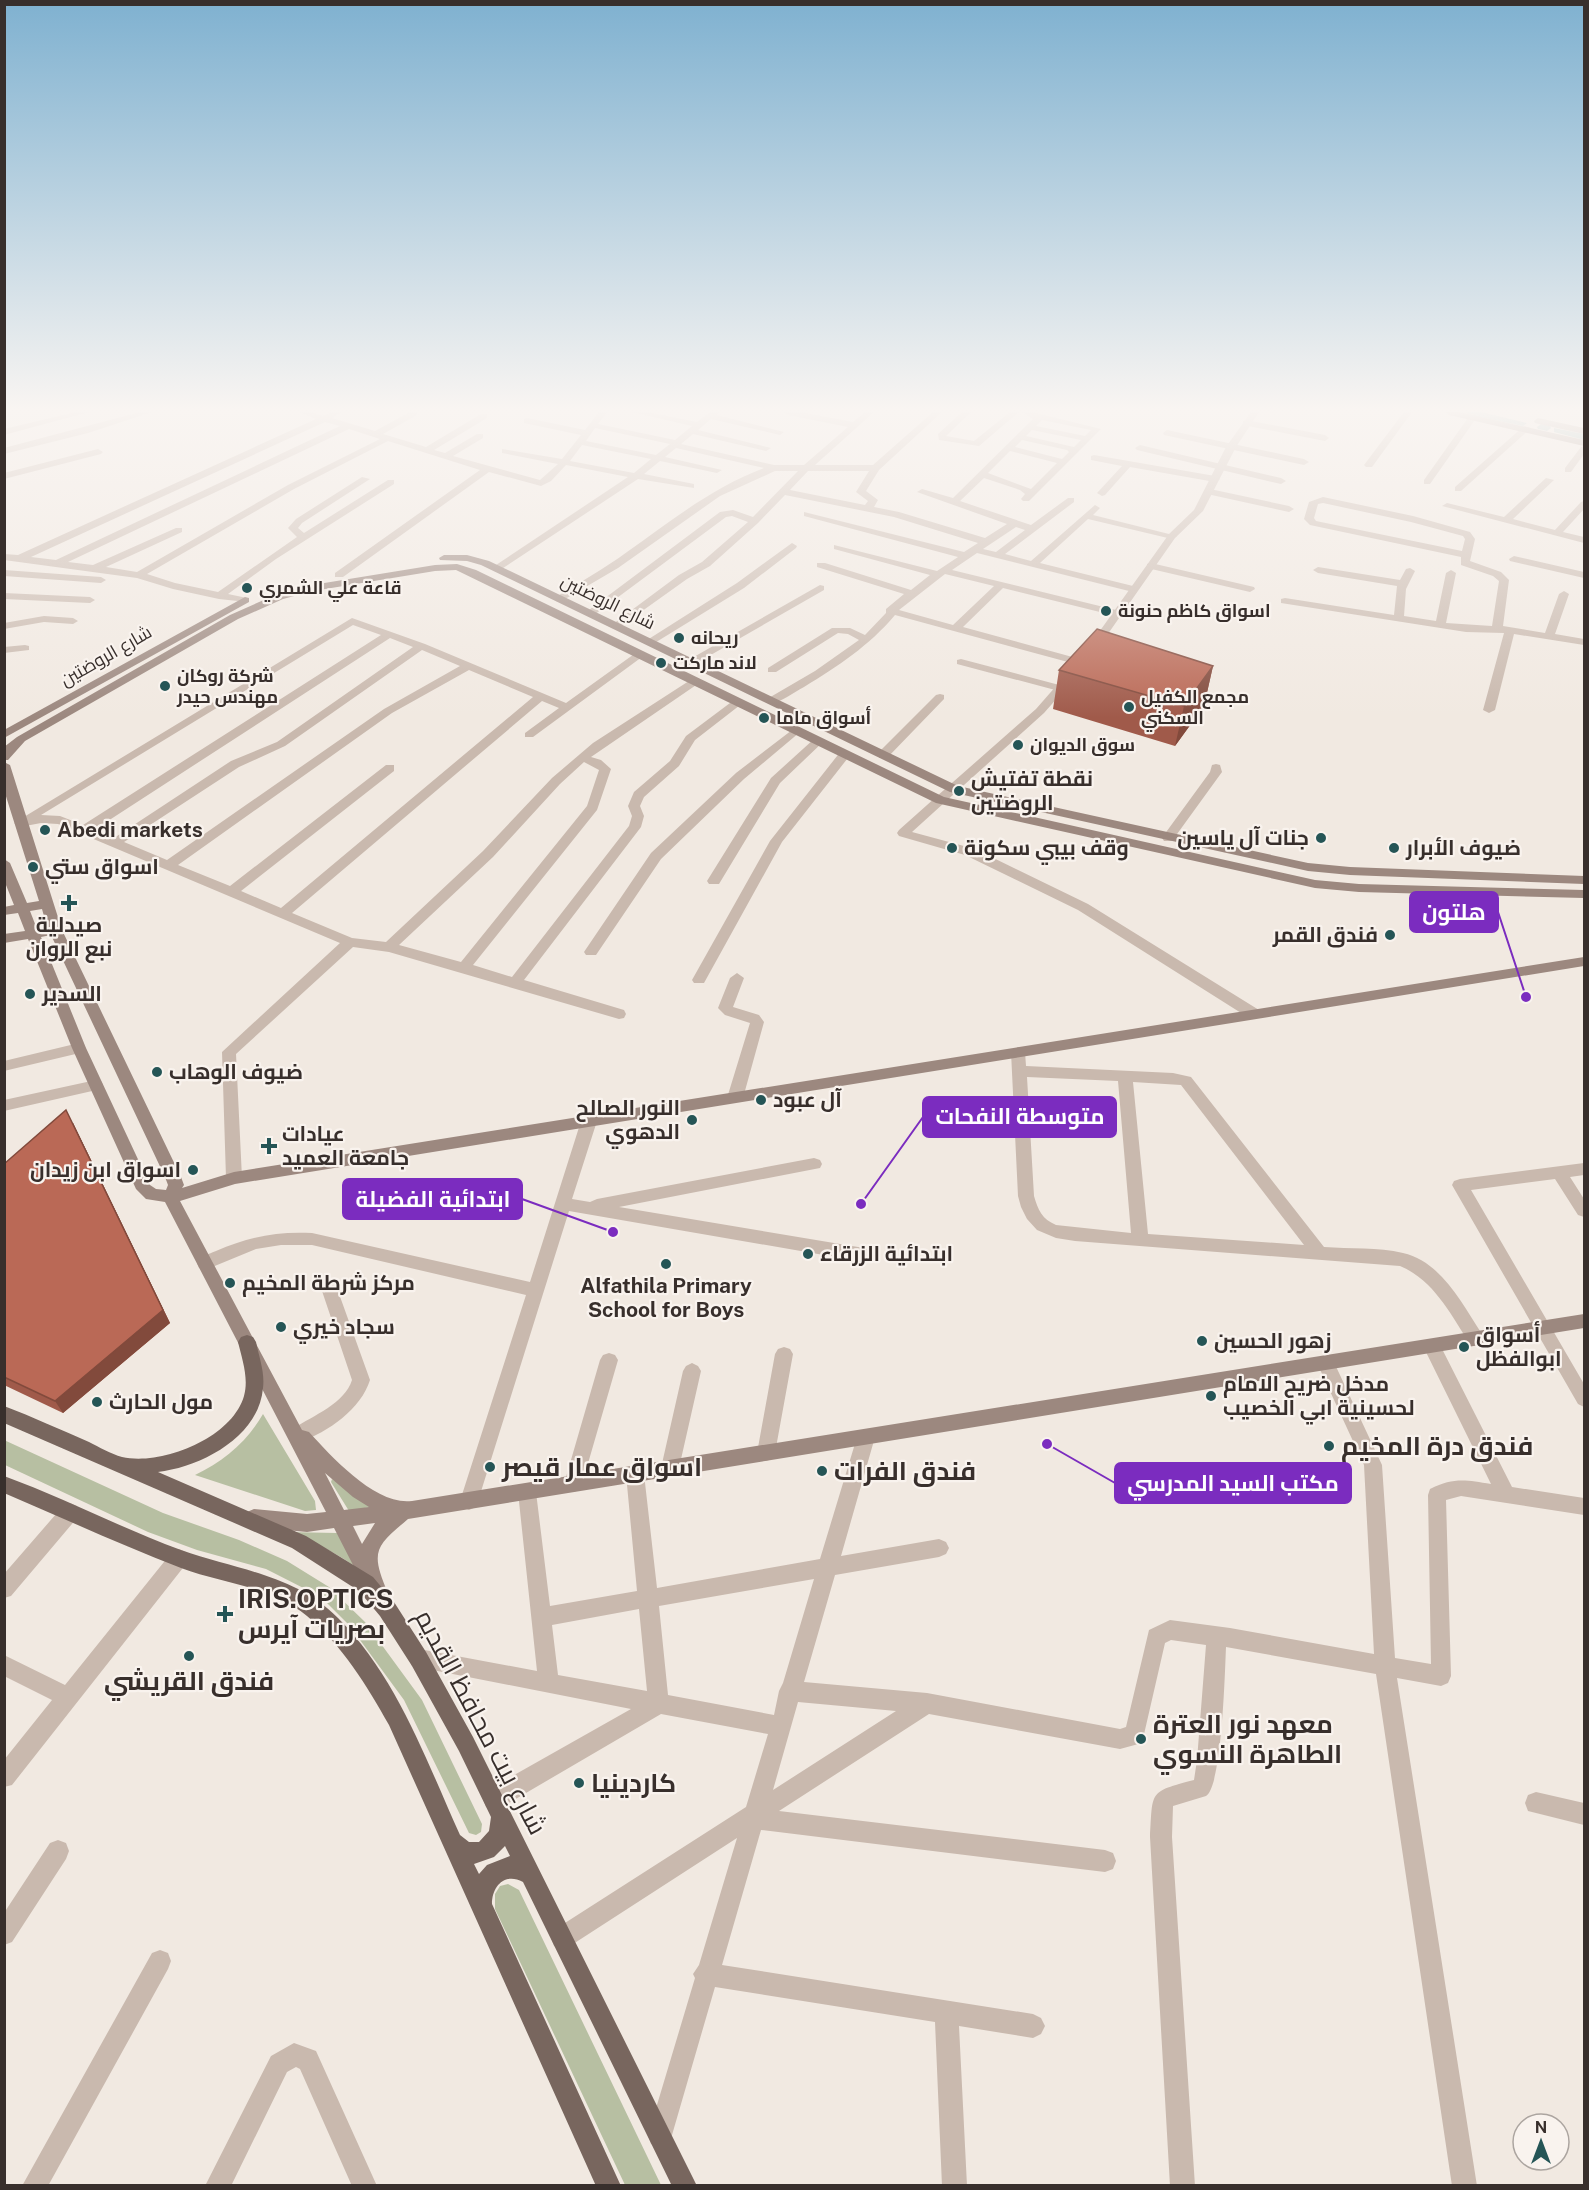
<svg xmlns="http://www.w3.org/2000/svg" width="1589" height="2190" font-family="'Public Sans',Cairo,sans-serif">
<rect width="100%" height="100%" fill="#f1e9e1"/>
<path fill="#b7bfa2" d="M263,1414L315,1501L316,1510L305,1511L195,1475C224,1461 247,1442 263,1414Z
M4,1440L163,1513L239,1540L287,1561L329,1587L365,1622L422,1700L482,1824L481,1832L476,1835L469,1833L404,1700L349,1625L321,1597L266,1569L197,1550L148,1532L5,1465Z
M332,1479L375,1506L349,1511L331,1482Z
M287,1532L337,1533L361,1571C338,1553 314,1542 287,1532Z
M508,1884L519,1890L661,2185H625L495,1909V1894L500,1886Z"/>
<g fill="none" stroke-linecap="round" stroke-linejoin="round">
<path fill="#83acab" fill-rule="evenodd" d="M1466,412H1481L1527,423L1523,426L1470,415Z
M1541,424L1550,426L1551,428L1547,431L1538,429L1537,427Z
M1554,428L1584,434V440L1554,432Z"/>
<path fill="#c9b9ae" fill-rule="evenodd" d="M76,412H89L4,435V429Z
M140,412H152L88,433L4,454V448Z
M299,412H311L323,416L332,412H342L332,418L375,431L410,412H417V415L383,434L426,447L481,414H487V418L434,450L445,453L477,434H483V438L453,456L540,480L558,464L502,453V449L562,459L581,435L524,423V419L527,418L585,430L599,412H607L598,424L675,440L692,426L632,412H647L697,422L710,412H719L717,415L784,432L780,435L711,419L698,430L771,448L766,451L693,434L681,444L774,465H804L848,427L788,415L784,412H800L853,422L865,412H874L815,465H873L933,412H942L879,470L866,491L878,500L874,507L899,512L985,538L1007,524L917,492L922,489L953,498L1033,419L1022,412H1032L1101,429L1029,501H1023L1021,499L1025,494L1020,490L984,478L960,501L1031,525L1068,498H1074V502L1005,554L1031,561L1095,505L1100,508L1093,515L1177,536L1172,539L1088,519L1040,563L1137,587V591L1133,592L977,553L952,570L1120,611L1121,613L1116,616L1003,588L963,627L1087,661V665H1079L895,615C869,646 838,666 804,687C793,693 782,701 771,704L765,701L767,699L815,671L859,640L848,634L838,633L776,672H768V668L832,628H850L865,635L886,613V609L904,594L817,567V563H825L911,590L930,575L834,549V545L937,571L958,557L804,516V512L964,552L978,543L894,517L785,495L758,523L710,566L687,579L617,629L613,628V624L679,575L702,562L748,522L732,516L726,517L594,615H586L585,613L720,512L733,510L753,517L798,471H775L720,496L618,568L560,602L556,601V597C580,582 604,569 627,552C671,521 713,487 764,468L676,448L665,457L722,470L717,473L660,461L644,474L694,484V488L638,479L497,572L492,569L493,567L628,477L566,465L551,481L541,486L489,472L343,577H335V573L480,470L388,441L294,489L147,574L175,583L218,592L297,537L288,528L296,519L362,477L370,479L302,523L298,528L304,533L388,480H394V484L276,559L228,594L247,598V602L219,599L173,589L137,578L4,560V554L18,555L316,419ZM1042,420L1091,430L1085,436L1036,426ZM325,422L340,426L56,560L31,557ZM595,428L670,444L656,455L586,441ZM349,429L380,439L288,485L137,572L106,567L182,532V528H176L93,565L68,562ZM1032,430L1081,440L1074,447L1026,436ZM1022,440L1067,450L1069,452L1062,459L1015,447ZM582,445L651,459L634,473L570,461ZM1010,451L1057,463L1031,489L988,473ZM808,471H869L856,492L868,501L865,505L790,490ZM1016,527L1025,530L996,552L983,549ZM945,574L994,586L953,625L899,610Z
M962,412H971L946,436L974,441L1010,412H1019L979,446L939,440L938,434Z
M1404,412H1412L1372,467H1366L1364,465Z
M1473,414L1477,417L1430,484H1424V480L1470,415Z
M1246,420L1325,435L1329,438L1325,441L1243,425V421Z
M1524,426L1531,428L1461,491H1455V487Z
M1167,430L1304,459L1309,462L1304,465L1164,435L1163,433Z
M1140,445L1281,478L1286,481L1281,484L1137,450L1135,448Z
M1584,446V454L1571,472H1565V468L1581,447Z
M98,449L103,452L101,454L4,479V473Z
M1094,455L1215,476L1220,479L1215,482L1130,467L1105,495L1102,496L1097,493L1122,466L1091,460V456Z
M1546,478L1554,480L1513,519L1555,530L1581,502L1584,501V509L1563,532L1584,537V543L1442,506L1447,503L1504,517Z
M1210,489L1289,506L1294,509L1289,512L1207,494L1205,492Z
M1323,497L1413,516L1470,532L1475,539L1470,561L1501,572L1509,580L1503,626L1545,633L1559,594L1564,591L1569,594L1555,634L1584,639V645L1514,634L1495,710L1489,713L1483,710L1504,633L1466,632L1281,603V599L1285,598L1394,615L1397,586L1318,573L1313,570L1318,567L1400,580L1406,569L1410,568L1415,571L1406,589L1404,616L1436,621L1446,573L1451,570L1456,573L1446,623L1492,626L1499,581L1493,576L1461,565V557L1310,525L1304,519L1309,502ZM1323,503L1411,522L1463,536L1465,539L1462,551L1316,521L1314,518L1318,504Z
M792,543L797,546L796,548L744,588L653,644H645L644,642L737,583Z
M1514,556L1584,572V578L1510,561L1509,559Z
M1151,563L1254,587L1255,589L1250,592L1147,568V564Z
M4,570L101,577L106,580L101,583L4,576Z
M820,585L824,586V590L695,664L691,665L685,662Z
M4,593L90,597L95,600L90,603L4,599Z
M44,616L73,618L78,621L73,624L44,622L4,629V623Z
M352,618L425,644L566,703L637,652L641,651L646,654L533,737H525V733L559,708L542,701L292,913L352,938L386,942L483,851L552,778L593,743L692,679H700L702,681L591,757L601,760L611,769L597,810L473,965L512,977L629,826L632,816L628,806L634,792L670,761L686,736L734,700L738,699L744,702L695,740L679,766L644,797L640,806L644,816L641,827L524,980L624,1010L626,1014L624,1018L619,1019L389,952L353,947L236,1054L242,1178L240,1182H228L226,1178L222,1052L340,943L58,824L41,823L20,827L14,823ZM353,625L381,635L83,825L60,816L41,815ZM390,638L413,647L277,742L231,761L114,838L94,830ZM422,650L460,666L384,709L167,860L124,842L239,767L285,746ZM469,670L533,697L281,908L241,891L394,771V765H386L230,886L178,865L392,713ZM584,762L599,770L587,806L461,962L399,945L493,857L560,784Z
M25,645L29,646V650L4,653V647Z
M961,659L1063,686L1065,688L1059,691L957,664V660Z
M940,694L944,695V699L887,758H879V752L936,695Z
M796,727L802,730L800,732L744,779L661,859L596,955H586L584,952L586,949L651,853L736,773Z
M818,737L824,741L780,783L719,884H709L707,881L771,778L814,739Z
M845,750L851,754L782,842L704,983H694L692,980L770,841L841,751Z
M1216,764L1220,765L1222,772L1172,841H1164L1162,838L1164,835L1210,772L1212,765Z
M940,796L946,800L944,803L912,832L975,849L1088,904L1259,1010L1261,1014L1259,1018H1249L1078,910L965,855L899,836L897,833L899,830L936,797Z
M737,973L744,978L733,1007L759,1015L764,1022L743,1098L740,1102H730L727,1098L750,1023L725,1015L718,1008L730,978Z
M79,1043L86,1048L84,1052L4,1071V1061Z
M1018,1047L1025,1052L1026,1066L1173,1073L1191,1077L1324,1247C1350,1249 1378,1247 1403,1253C1442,1262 1462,1304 1482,1334L1485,1339L1482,1344L1476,1346L1470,1344C1451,1315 1434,1280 1400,1266L1075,1241L1056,1238L1037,1230L1027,1219L1021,1207L1018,1196L1011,1052ZM1027,1077L1118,1081L1131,1233L1056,1225C1042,1219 1038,1210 1034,1196ZM1133,1082L1181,1085L1304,1245L1148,1234Z
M96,1080L101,1081L103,1085L101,1089L4,1111V1100Z
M589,1115L594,1117L597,1121L572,1199L590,1202L597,1199L814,1158L820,1160L822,1164L820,1168L619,1207L864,1248L870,1250L872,1255L870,1260L864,1262L569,1211L478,1501L476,1507L469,1510L462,1507L460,1501L526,1295L312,1245H281L256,1249L205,1270L199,1268L197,1263C200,1256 209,1254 216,1251C248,1237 277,1231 312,1233L530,1282L581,1121L584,1117Z
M1584,1163V1175L1570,1177L1584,1199V1217L1578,1215L1555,1179L1471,1190L1584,1384V1407L1578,1404L1452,1185L1454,1181L1460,1179Z
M330,1284L336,1286L338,1291L370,1380C361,1409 328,1432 300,1442L294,1440L291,1434L294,1428C313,1416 345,1403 352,1380L322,1291L324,1286Z
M1432,1339L1438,1341L1512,1487L1584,1498V1515L1461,1496L1446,1500L1451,1676L1448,1683L1441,1686L1397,1678L1477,2186H1452L1376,1674L1226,1647C1225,1671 1222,1787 1206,1796L1173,1806L1172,1837L1195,2186H1170L1150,1837C1153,1791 1148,1792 1194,1780L1197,1760L1206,1645L1171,1640L1165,1643L1142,1743L1120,1749L929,1714L779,1811L1105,1850L1113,1853L1116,1861L1113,1869L1105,1872L761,1830L722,1965L1033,2014L1041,2018L1045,2026L1041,2034L1033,2038L959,2026L967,2186H942L935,2022L715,1987L672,2135L669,2144L660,2147L651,2144L648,2135L695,1978L693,1974L699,1965L737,1838L570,1946L562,1949L554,1946L551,1938L554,1930L746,1807L768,1734L661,1714L502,1807L494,1810L486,1807L483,1799L486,1791L631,1709L412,1666L409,1659L412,1652L419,1649L537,1671L518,1492L520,1486L527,1484L534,1486L536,1492L550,1606L637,1591L626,1474L628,1468L635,1466L642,1468L644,1474L657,1588L820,1559L857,1437L860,1431L866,1429L872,1431L875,1437L841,1556L939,1539L946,1542L949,1548L946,1554L939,1557L835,1575L804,1682L927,1693L1120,1729L1126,1727L1149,1630L1170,1620L1230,1628L1374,1654L1364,1465L1317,1363L1320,1358L1326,1356L1332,1358L1382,1465L1395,1658L1431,1664L1428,1495L1430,1489C1454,1477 1466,1480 1491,1484L1423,1346L1426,1341ZM814,1579L783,1683L779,1691L774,1715L668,1695L659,1606ZM639,1609L647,1691L558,1675L552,1625ZM798,1702L896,1711L773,1790Z
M784,1347L790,1349L793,1354L775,1453L772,1459L766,1461L760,1459L757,1453L775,1354L778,1349Z
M609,1353L615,1355L618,1360L582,1484L580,1490L573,1492L566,1490L564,1484L600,1360L603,1355Z
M692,1363L698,1366L701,1371L679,1468L677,1474L670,1476L663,1474L661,1468L683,1371L686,1366Z
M70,1503L77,1506L79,1512L77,1518L11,1596L4,1598V1574L63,1506Z
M179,1549L186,1552L189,1558L186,1564L12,1785L4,1787V1760L52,1700L4,1676V1655L65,1685L172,1552Z
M1536,1792L1584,1803V1825L1528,1811L1525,1803L1528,1795Z
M58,1840L66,1843L69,1851L66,1859L12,1942L4,1945V1913L50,1843Z
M160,1950L168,1953L171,1961L168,1969L48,2186H22L152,1953Z
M294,2043L316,2051L377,2186H352L300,2069L296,2067L287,2072L231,2186H205L271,2056Z"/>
<path fill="#c9b9ae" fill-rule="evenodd" d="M1251,412H1259L1236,447L1203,511L1175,538L1096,651H1088L1087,649L1169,534L1194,510L1226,447Z
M1068,676L1074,679L1044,713L944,803H936V797L1036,709L1064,677Z"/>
<path fill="#9c887f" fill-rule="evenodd" d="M1445,412H1459L1584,440V446L1449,415Z
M1538,418L1584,428V434L1535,423L1534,421Z
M444,555H467L489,561L958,786L1308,863L1350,867L1584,876V884L1350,875L1308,871L950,792L481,565L467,561L440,560L439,558Z
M457,564L476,570L944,797L1315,880L1359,884L1584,890V898L1359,892L1315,888L936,803L456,570L435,571L313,591L283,599L238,619L25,741L8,760H4V747L17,737L230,615L275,595L312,585L435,565Z
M245,597L249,598V602L4,738V730Z
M4,762L10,765L62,930L181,1177L184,1185L182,1188L234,1172L1584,957V966L235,1184L180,1201L302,1430L309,1432C332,1457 376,1506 412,1501L1584,1314V1328L408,1519C375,1547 370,1551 388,1593L385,1600L378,1602L371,1600L334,1528L307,1532L254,1527L247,1524L245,1518L247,1512L254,1509L307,1514L326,1512L165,1202L146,1199L136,1189L72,1048L28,939L4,943V934L25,931L18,913L4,915V907L14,905L4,880V859L10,863L27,903L39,901L4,790ZM42,909L47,927L37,929L30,911ZM51,935L165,1177L168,1185L166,1190L156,1189L150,1185L86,1048L41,937ZM325,1473L353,1497L369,1507L344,1510ZM375,1523L362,1544L353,1526Z"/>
<path fill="#78665e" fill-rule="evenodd" d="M247,1335L253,1337L256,1342C259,1357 265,1372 263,1388C259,1437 201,1467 158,1472L306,1536L373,1577L394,1602L426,1652L473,1737L697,2186H672L523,1882C505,1872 492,1886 492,1904L621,2186H596L389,1725C367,1686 343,1646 307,1616C271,1586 224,1584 181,1568C121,1545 63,1518 4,1493V1476C64,1498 121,1528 181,1550C237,1570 294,1574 338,1618C397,1677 426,1760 460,1835L469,1842H479L489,1831L491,1817L459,1751L412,1666L380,1616L359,1591L292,1548L4,1423V1406C33,1417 61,1430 89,1442C99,1447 111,1454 122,1457C162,1466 232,1438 244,1396C249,1378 242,1359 238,1342L241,1337ZM505,1846L510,1856L487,1865L479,1874L474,1864L494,1857Z"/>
</g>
<path fill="#a05a4a" d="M1213,666L1204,706L1175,746L1053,709L1059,670Z
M73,1123L170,1323L63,1413L4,1385V1164Z"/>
<path fill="#824a3c" d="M1213,666L1204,706L1175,746L1184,706Z
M73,1123L170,1323L63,1413L55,1401Z"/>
<path fill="#ba6956" stroke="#824a3c" stroke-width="1.5" d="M1097,629L1213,666L1184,706L1059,670Z
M66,1110L163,1310L55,1401L4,1377V1164Z"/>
<linearGradient id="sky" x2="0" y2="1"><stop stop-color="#7fb1d0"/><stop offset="0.57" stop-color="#f9f5f2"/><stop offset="1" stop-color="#f9f5f2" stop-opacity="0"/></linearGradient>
<rect width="1589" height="718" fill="url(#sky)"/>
<g fill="#255556" stroke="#f9f3ee" stroke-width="2">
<circle cx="247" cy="588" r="6"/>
<circle cx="1106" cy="611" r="6"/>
<circle cx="679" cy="638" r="6"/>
<circle cx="661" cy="663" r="6"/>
<circle cx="165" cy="686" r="6"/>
<circle cx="1129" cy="707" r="6"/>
<circle cx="764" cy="718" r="6"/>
<circle cx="1018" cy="745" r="6"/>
<circle cx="959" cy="791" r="6"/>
<circle cx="45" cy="830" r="6"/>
<circle cx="1321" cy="838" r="6"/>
<circle cx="952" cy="848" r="6"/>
<circle cx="1394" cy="848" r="6"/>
<circle cx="33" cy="867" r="6"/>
<path d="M66 894h6v6h6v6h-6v6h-6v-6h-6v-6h6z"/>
<circle cx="1390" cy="935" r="6"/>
<circle cx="30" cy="994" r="6"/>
<circle cx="157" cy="1072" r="6"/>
<circle cx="761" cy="1100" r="6"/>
<circle cx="692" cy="1120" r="6"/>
<path d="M266 1137h6v6h6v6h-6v6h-6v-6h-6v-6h6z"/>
<circle cx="193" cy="1170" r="6"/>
<circle cx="808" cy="1254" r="6"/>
<circle cx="666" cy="1264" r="6"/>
<circle cx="230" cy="1283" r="6"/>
<circle cx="281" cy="1327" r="6"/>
<circle cx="1202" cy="1341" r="6"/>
<circle cx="1464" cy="1347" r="6"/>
<circle cx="1211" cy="1396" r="6"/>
<circle cx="97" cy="1402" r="6"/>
<circle cx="1329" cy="1446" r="6"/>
<circle cx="490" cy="1467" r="6"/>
<circle cx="822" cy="1471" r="6"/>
<path d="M222 1605h6v6h6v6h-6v6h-6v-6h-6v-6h6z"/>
<circle cx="189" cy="1656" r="6"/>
<circle cx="1141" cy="1739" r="6"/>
<circle cx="579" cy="1783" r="6"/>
</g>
<g text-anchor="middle" stroke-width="4.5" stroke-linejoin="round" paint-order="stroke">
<g font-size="18" font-weight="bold" fill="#382f2c" stroke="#f9f3ee" text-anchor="start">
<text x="259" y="594">قاعة علي الشمري</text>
<text x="1118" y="617">اسواق كاظم حنونة</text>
<text x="691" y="644">ريحانه</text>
<text x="673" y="669">لاند ماركت</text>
<text x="177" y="682">شركة روكان<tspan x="177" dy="21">مهندس حيدر</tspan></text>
<text x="1141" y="703">مجمع الكفيل<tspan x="1141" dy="21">السكني</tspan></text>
<text x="776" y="724">أسواق ماما</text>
<text x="1030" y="751">سوق الديوان</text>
</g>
<g font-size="18" fill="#382f2c" stroke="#f9f3ee">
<text transform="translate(608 602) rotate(26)" y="6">شارع الروضتين</text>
<text transform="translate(106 656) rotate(-30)" y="6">شارع الروضتين</text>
</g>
<g font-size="21" font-weight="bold" fill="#382f2c" stroke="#f9f3ee" text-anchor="start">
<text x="971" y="786">نقطة تفتيش<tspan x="971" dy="24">الروضتين</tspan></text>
<text x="57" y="837">Abedi markets</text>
<text x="1309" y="845" text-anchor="end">جنات آل ياسين</text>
<text x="964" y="855">وقف بيبي سكونة</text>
<text x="1406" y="855">ضيوف الأبرار</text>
<text x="45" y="874">اسواق ستي</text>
<text x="69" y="932" text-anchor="middle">صيدلية<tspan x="69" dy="24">نبع الروان</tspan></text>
<text x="1378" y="942" text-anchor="end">فندق القمر</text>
<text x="42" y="1001">السدير</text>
<text x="169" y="1079">ضيوف الوهاب</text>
<text x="773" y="1107">آل عبود</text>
<text x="680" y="1115" text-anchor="end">النور الصالح<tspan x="680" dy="24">الدهوي</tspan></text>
<text x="282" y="1141">عيادات<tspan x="282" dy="24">جامعة العميد</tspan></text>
<text x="181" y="1177" text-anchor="end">اسواق ابن زيدان</text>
<text x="820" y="1261">ابتدائية الزرقاء</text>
<text x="242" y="1290">مركز شرطة المخيم</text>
<text x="666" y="1293" text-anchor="middle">Alfathila Primary<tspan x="666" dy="24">School for Boys</tspan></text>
<text x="293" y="1334">سجاد خيري</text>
<text x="1476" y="1342">أسواق<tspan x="1476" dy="24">ابوالفظل</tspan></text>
<text x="1214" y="1348">زهور الحسين</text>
<text x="1223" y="1391">مدخل ضريح الامام<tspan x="1223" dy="24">لحسينية ابي الخصيب</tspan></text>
<text x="109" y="1409">مول الحارث</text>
</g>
<g font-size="26" font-weight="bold" fill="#382f2c" stroke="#f9f3ee" text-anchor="start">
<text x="1341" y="1455">فندق درة المخيم</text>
<text x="502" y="1476">اسواق عمار قيصر</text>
<text x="834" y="1480">فندق الفرات</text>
<text x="238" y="1608">IRIS.OPTICS<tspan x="238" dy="30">بصريات آيرس</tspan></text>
<text x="189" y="1690" text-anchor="middle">فندق القريشي</text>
<text x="1153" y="1733">معهد نور العترة<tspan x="1153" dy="30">الطاهرة النسوي</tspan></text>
<text x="591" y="1792">كاردينيا</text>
</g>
<g font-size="26" fill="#382f2c" stroke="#f9f3ee">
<text transform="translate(481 1722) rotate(62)" y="9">شارع بيت محافظ القديم</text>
</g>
</g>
<path fill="none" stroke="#7b2cbf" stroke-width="2" d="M1526 997L1498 912M861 1204L923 1117M613 1232L522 1199M1047 1444L1115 1483"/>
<g fill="#7b2cbf" stroke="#f9f3ee" stroke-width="2">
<circle cx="1526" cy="997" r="6"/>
<circle cx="861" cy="1204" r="6"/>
<circle cx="613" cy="1232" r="6"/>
<circle cx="1047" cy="1444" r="6"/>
</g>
<g fill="#7b2cbf" stroke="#7b2cbf" stroke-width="2">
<rect x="1410" y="892" width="88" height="40" rx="6"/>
<rect x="923" y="1097" width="193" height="40" rx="6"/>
<rect x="343" y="1179" width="179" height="40" rx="6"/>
<rect x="1115" y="1463" width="236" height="40" rx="6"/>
</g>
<g font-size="22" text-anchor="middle" font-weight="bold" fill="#fff">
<text x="1454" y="920">هلتون</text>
<text x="1020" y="1124">متوسطة النفحات</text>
<text x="433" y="1207">ابتدائية الفضيلة</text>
<text x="1233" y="1491">مكتب السيد المدرسي</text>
</g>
<rect width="1589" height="2190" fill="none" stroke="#382f2c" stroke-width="12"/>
<g transform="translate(1541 2142)"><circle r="28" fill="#f9f3ee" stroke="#aca5a0" stroke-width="1.5"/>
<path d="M0-4.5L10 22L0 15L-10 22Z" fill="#255556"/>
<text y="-9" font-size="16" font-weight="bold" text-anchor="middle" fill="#382f2c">N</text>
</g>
</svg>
